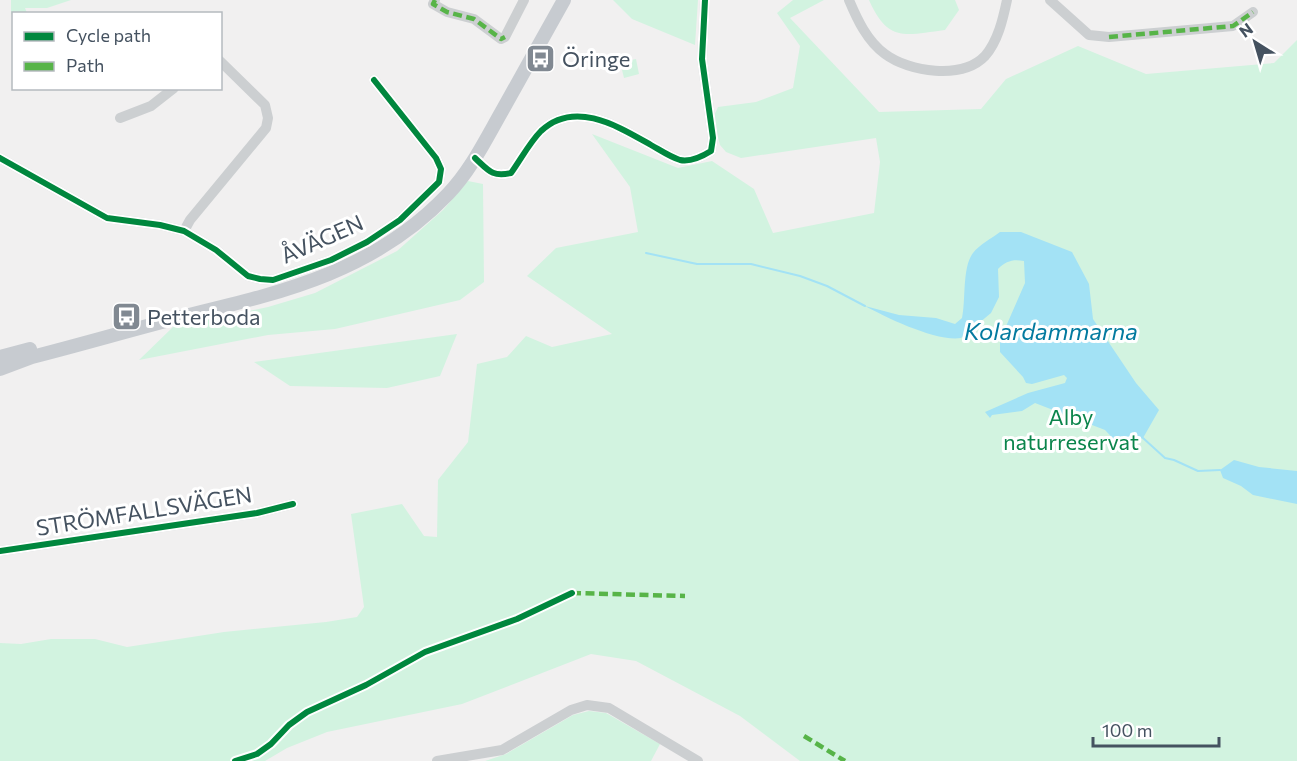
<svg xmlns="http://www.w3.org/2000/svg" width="1297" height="761" font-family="Commissioner,sans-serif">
<rect width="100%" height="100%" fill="#f1f0f0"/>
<path fill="#d2f3e0" d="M11,0H71L47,8H25L27,13L14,14L13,19L11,12Z
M613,0H698L695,45L632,19Z
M793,0H824L790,18L879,112L981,109L1006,79L1078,46L1146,74L1274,63L1297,40V761H800L740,716L636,661L591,654L462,704L327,732L287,748L265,761H0V643L21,644L51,639H95L127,647L224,632L326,622L357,617L364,607L351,514L402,504L424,536L437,537L438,480L468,442L477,364L507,357L526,336L552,347L612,334L527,276L556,248L638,232L630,187L592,134L678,168L712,161L754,189L773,233L874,213L880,162L876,138L741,158L726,152L720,145L713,118L718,107L756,102L793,88L800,46L777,13Z
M869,0H955L959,10L945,30C905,35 888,43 869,0Z
M636,59L639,74L624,78L620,62Z
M468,181L483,184L484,282L460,300L335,329L268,335L139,360L173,327L268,307L315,293L397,251L443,210Z
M457,334L440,376L387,388L290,386L254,362Z
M589,711L606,713L660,744L651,761H485L506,754L573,715Z"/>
<path fill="#a3e2f5" d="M1000,232H1021L1072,252L1089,284L1093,319L1136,383L1159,410L1143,438L1120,446L1105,430L1035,403L1022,411L992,415L990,418L985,412L1028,393L1065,383L1067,378L1064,375L1032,384L1026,383L1023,377L1000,352V340L1025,283L1024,261C1013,259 1006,261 998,269L999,297L991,313L961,338C937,342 887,318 865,306L899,315L936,318L955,324L962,318C966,300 962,267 973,253C980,244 991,239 1000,232Z
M1234,460L1259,467L1297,471V504L1253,495L1241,486L1223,478L1220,470Z"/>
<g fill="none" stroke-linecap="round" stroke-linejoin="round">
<path stroke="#a3e2f5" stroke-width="2" d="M646,253L697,264H751L800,276L827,286L865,306
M1143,438L1165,458L1174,460L1198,471L1220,470"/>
<path stroke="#cccfd1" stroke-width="10" d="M435,0L433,4L447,12L474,19L501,39L505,37L524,0
M849,0C857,19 867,41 885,54C909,72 962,80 985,56C998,41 1003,19 1007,0
M1050,0L1089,35L1109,37L1233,26L1253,12
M120,118L151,106L174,88
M0,158L107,218L160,225L184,231L216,250L248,276L260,279L273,280L331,260L367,242L400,220L439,182L441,169L436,158L374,80
M475,158C489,171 492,177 511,173C521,159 530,142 541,131C575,99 619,127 651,145C660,150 670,157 680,160C690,162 703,156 711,151L713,138L702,59L705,0
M184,231L190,220L266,128L268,118L265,105L220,61
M0,551L257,513L293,504
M437,761L502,750L571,710L587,705L609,708L698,761"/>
<path stroke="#c7cbd0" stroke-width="14" d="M0,357L30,349
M0,369L32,357C83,344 134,329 185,316C284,292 375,271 448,194C471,170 486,139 502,111C523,74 543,37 564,0"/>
<path stroke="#57b448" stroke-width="4.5" stroke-dasharray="9 4.5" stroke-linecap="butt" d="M435,0L433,4L447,12L474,19L501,39L505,37
M1109,37L1233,26L1253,12
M572,593L685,596
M804,736L845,761"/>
<defs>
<path id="cycleway" d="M0,158L107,218L160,225L184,231L216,250L248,276L260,279L273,280L331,260L367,242L400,220L439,182L441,169L436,158L374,80
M475,158C489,171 492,177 511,173C521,159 530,142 541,131C575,99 619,127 651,145C660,150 670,157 680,160C690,162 703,156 711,151L713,138L702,59L705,0
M0,551L257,513L293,504
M235,761L257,754L271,744L289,725L307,712L366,685L425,652L517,619L572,593"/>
</defs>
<use href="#cycleway" stroke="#fff" stroke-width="10"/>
<use href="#cycleway" stroke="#00873e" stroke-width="6"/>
</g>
<defs>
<symbol id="bus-square" viewBox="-11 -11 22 22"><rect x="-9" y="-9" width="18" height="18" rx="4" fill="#818992" stroke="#fff"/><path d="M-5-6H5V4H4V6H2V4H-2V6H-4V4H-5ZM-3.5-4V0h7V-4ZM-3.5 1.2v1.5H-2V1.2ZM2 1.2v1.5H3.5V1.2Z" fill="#fff"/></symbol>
</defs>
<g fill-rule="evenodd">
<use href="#bus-square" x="524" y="42" width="33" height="33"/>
<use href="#bus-square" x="110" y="300" width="33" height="33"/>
</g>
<g text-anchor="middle" stroke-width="6" stroke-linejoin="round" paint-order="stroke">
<g font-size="22" fill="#455260" stroke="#fff" text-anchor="start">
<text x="562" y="67">Öringe</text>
<text x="147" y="325">Petterboda</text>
</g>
<g font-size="22" fill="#455260" stroke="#fff">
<text transform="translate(322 239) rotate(-24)" y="8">ÅVÄGEN</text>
<text transform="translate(144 511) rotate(-9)" y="8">STRÖMFALLSVÄGEN</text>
</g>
<g font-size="22" fill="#0b854c" stroke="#fff">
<text x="1071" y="425">Alby<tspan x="1071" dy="25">naturreservat</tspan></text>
</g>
<g font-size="24" font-style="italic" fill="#037a9f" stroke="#fff">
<text x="1051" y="340">Kolardammarna</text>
</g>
</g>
<rect x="12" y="12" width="210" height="78" fill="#ffffff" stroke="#b5babf" stroke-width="1.5"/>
<rect x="24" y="32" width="30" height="9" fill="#00873e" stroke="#b5babf" stroke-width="1.5"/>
<text x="66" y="42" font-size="18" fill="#455260">Cycle path</text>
<rect x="24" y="62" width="30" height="9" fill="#57b448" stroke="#b5babf" stroke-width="1.5"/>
<text x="66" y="72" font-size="18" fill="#455260">Path</text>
<g transform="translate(1255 42) rotate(323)" stroke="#ffffff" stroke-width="4.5" paint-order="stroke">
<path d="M0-4.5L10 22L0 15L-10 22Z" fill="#455260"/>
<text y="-9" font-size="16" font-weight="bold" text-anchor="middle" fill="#455260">N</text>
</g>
<path d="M1093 737v9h126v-9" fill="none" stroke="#455260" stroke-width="3"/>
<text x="1102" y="737" font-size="18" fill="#455260" stroke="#ffffff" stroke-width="4.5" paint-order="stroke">100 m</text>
</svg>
